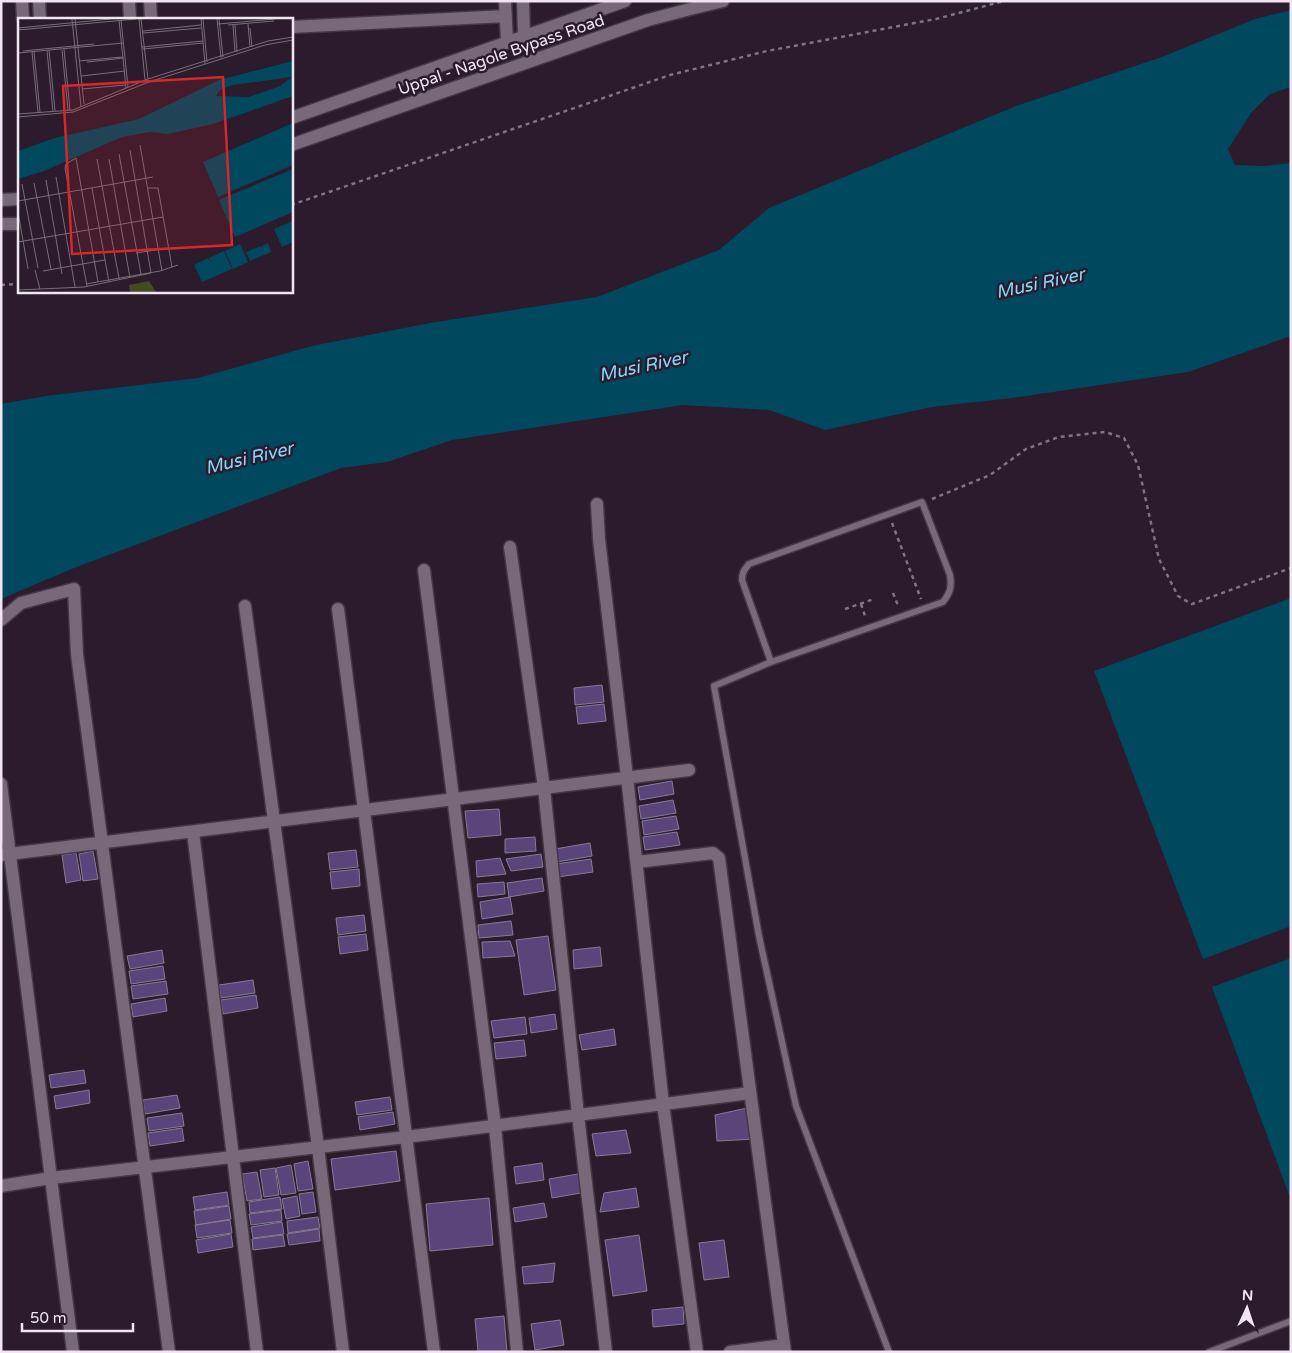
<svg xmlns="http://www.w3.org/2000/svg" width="1292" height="1353" font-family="'Varela Round',sans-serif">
<rect width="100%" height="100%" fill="#2b1b2c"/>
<path fill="#00485e" d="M1291,10V87L1270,94L1251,113L1228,149L1235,165L1263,166L1291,163V336L1188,372L1012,398L932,407L825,430L769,410L683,405L452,440L387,462L341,468L74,568L1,599V404L46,396L198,378L312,346L430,323L597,297L719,250L769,208L1016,106L1162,57L1255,19Z
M1291,598V926L1203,959L1094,671Z
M1291,958V1200L1212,987Z"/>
<path fill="#5b447a" stroke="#857c94" d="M602,685L604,702L575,705L574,688Z
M604,704L606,721L578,724L576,707Z
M672,781L674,794L640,800L638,787Z
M673,800L676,813L641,819L639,806Z
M499,809L501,835L468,838L465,811Z
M676,816L679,829L644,835L642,821Z
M677,832L680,845L645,850L643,837Z
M535,837L536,851L505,853V839Z
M590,843L592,856L557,862L555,849Z
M356,850L358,867L330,870L328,853Z
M93,851L98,879L83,881L79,854Z
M76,853L81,880L66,883L62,855Z
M541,854L543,867L511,871L506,859Z
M500,858L506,874L477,877L476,861Z
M591,859L593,872L558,877L556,864Z
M359,869L360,886L332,889L330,872Z
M542,878L544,891L509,897L507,883Z
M504,882L505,894L478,897L477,884Z
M510,897L513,914L482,919L480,902Z
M364,915L366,931L338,935L336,918Z
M511,921L513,935L479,938L478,925Z
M366,934L368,950L340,954L338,937Z
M548,936L556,990L524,995L516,940Z
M510,941L515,956L483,958L482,942Z
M600,947L602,966L574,969L573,950Z
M162,950L164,963L130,969L127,956Z
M163,966L165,979L131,984L129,971Z
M253,980L255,993L221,998L219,985Z
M166,981L168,994L133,999L131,986Z
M256,995L258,1008L223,1014L221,1000Z
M165,998L167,1011L133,1017L131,1004Z
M555,1014L557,1029L531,1033L529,1018Z
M525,1017L527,1034L494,1038L491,1021Z
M614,1029L616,1045L582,1050L579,1035Z
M524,1040L526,1056L496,1059L494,1043Z
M84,1070L86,1083L51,1088L49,1075Z
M89,1090L90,1103L56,1109L54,1096Z
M177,1095L180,1108L145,1114L143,1100Z
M390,1097L392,1110L357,1115L355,1102Z
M752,1107L756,1139L717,1141L715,1115Z
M393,1112L395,1124L360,1130L358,1117Z
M182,1113L184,1126L149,1131L147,1118Z
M182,1128L184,1141L150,1146L148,1133Z
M626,1130L631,1153L596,1156L592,1134Z
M396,1151L400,1181L335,1190L331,1159Z
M308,1161L313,1189L298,1191L294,1164Z
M542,1163L544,1180L516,1184L514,1167Z
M291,1165L296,1193L281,1195L276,1168Z
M275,1168L279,1195L264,1197L260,1170Z
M257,1172L262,1199L247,1201L242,1174Z
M578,1174L581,1193L552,1198L549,1179Z
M636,1188L639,1207L600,1212L604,1193Z
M227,1192L229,1205L195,1210L193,1197Z
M313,1192L316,1212L302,1214L299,1194Z
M297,1196L300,1216L286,1219L282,1199Z
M280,1197L282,1209L250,1213L249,1202Z
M489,1198L493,1245L430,1251L426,1204Z
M544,1203L547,1217L515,1222L513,1208Z
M229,1206L231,1219L196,1225L194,1211Z
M281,1210L282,1221L251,1225L249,1214Z
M318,1217L320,1228L288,1233L287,1221Z
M230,1220L232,1233L197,1238L195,1225Z
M282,1222L284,1234L253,1238L251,1227Z
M319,1229L320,1241L289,1245L287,1234Z
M231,1234L233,1247L198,1253L196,1240Z
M283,1235L285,1246L253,1250L252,1239Z
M639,1235L647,1291L613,1296L605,1240Z
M724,1240L729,1277L704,1280L699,1243Z
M555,1263L553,1282L524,1284L522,1267Z
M683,1307L684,1324L653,1327L652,1310Z
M504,1316L507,1352H478L475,1319Z
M560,1320L564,1345L535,1350L531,1324Z"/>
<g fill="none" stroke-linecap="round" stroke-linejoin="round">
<defs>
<path id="service" d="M771,662L742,580C742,573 744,570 749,564L922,502L950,575C952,587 950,593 943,602L771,662L714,686L759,936L796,1106L889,1352
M1209,1352L1291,1321"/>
<path id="minor" d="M22,1L23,19
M39,1L40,19
M505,1L507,42
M523,1L524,36
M291,27L506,16
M597,504L599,539L627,777L663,1104L697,1352
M510,547L544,788L578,1115L606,1352
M424,570L495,1126L517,1352
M245,606L318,1147L343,1352
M338,609L434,1352
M1,620L21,603L74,589L77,654L169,1352
M1,784L73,1352
M193,832L257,1352
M1,855L689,770
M637,862L713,853L719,858L785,1352
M1,1186L51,1178L406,1137L750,1093
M730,1352L784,1345"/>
<path id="tertiary" d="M129,1L130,19
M150,1L151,19
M291,118L625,1
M291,145L648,20L694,8L723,1
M1,200L19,199
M1,224H19"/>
</defs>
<use href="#service" stroke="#443744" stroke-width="9"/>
<use href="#minor" stroke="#443744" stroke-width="15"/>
<use href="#tertiary" stroke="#443744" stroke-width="15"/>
<path stroke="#817482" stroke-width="2.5" stroke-dasharray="4 4" stroke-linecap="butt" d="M291,205L586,104L670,75L767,51L936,19L1004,1
M1,285L19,284
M932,499L990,475L1026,449L1059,437L1105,432L1124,438L1138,465L1159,559L1178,596L1192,604L1291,568
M892,523L921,599
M893,593L899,608
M861,604L866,619
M845,609L874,599"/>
<use href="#service" stroke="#79677a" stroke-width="6"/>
<use href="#minor" stroke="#79677a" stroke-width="12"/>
<use href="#tertiary" stroke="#79677a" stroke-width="12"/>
</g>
<g text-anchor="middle" stroke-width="5" stroke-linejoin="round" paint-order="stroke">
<g font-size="16" fill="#f0e5f0" stroke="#2b1b2c">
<text transform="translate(501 54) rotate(-19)" y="6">Uppal - Nagole Bypass Road</text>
</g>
<g font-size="18" font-style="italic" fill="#83d9fc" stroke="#2b1b2c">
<text transform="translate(1040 283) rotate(-12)" y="6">Musi River</text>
<text transform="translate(643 366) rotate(-12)" y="6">Musi River</text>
<text transform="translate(249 458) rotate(-13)" y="6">Musi River</text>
</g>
</g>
<g transform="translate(18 18)">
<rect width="275" height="275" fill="#2b1b2c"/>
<path d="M131,263L138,274H112L111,267Z" fill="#434b21"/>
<path d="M275,43V78L195,106L150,116L132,114L104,119L26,153L0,161V133L37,120L121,101L201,62ZM274,59L262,68L231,79L198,78L203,71L215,67ZM275,105V147L200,179L185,144ZM275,151V194L217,219L201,182ZM275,203V224L264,229L256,211ZM250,225L253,234L232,243L228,234L243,228L245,231L244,228ZM222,226L230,244L215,251L207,233ZM206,233L214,251L184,264L176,247L190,240L193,245L191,240Z" fill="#00485e" fill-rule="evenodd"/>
<path fill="none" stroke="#7a6c7a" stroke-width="1" d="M54,1L63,89M57,1L66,86M121,1L127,62M123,1L130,61M183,1L187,46M185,1L189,44M199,1L203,40M201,1L205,39M101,2L108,70M103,2L110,69M200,6L257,1M230,6L232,29M210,7L256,3M215,7L217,34M217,7L219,34M0,10L93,1M232,10L234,29M0,12L118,1M125,13L183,7M125,15L183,10M124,29L185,23M46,31L52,92M125,31L185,25M31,32L37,93M44,32L50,92M5,33L76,26M29,33L35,94M14,34L20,94M16,34L22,94M0,35L105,25M61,43L104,39M69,44L106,40M63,58L107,53M64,71L107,67M0,96L55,92L130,61L250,23L275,19M0,99L55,94L131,64L247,27L275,22M122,127L144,253M112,132L133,255M101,136L123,256M79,141L101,260M91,141L112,260M38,159L57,269M28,162L44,256M16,165L33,251M4,166L20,250M74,170L91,264M130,170H140L154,249M0,183L135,159M0,194L10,251M0,224L145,199M118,235L151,230M17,252L22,271M25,253L87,242M68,266L142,253L160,247M69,268L47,150L48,146L58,140L80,264M0,272L66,269L133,255"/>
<path fill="#d62828" fill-opacity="0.15" stroke="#d62828" stroke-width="2.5" d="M205,59L214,227L54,236L45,68Z"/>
<rect width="275" height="275" fill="none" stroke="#f0e5f0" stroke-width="2.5"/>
</g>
<rect width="1292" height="1353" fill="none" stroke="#f0e5f0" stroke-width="5"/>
<g transform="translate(1247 1308) rotate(3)" stroke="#2b1b2c" stroke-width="4" paint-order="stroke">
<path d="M0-4L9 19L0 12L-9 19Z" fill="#f0e5f0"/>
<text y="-8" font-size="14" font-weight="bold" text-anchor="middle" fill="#f0e5f0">N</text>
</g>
<path d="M22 1323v8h111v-8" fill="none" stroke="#f0e5f0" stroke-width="2.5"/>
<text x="30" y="1323" font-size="15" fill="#f0e5f0" stroke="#2b1b2c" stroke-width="4" paint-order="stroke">50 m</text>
</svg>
